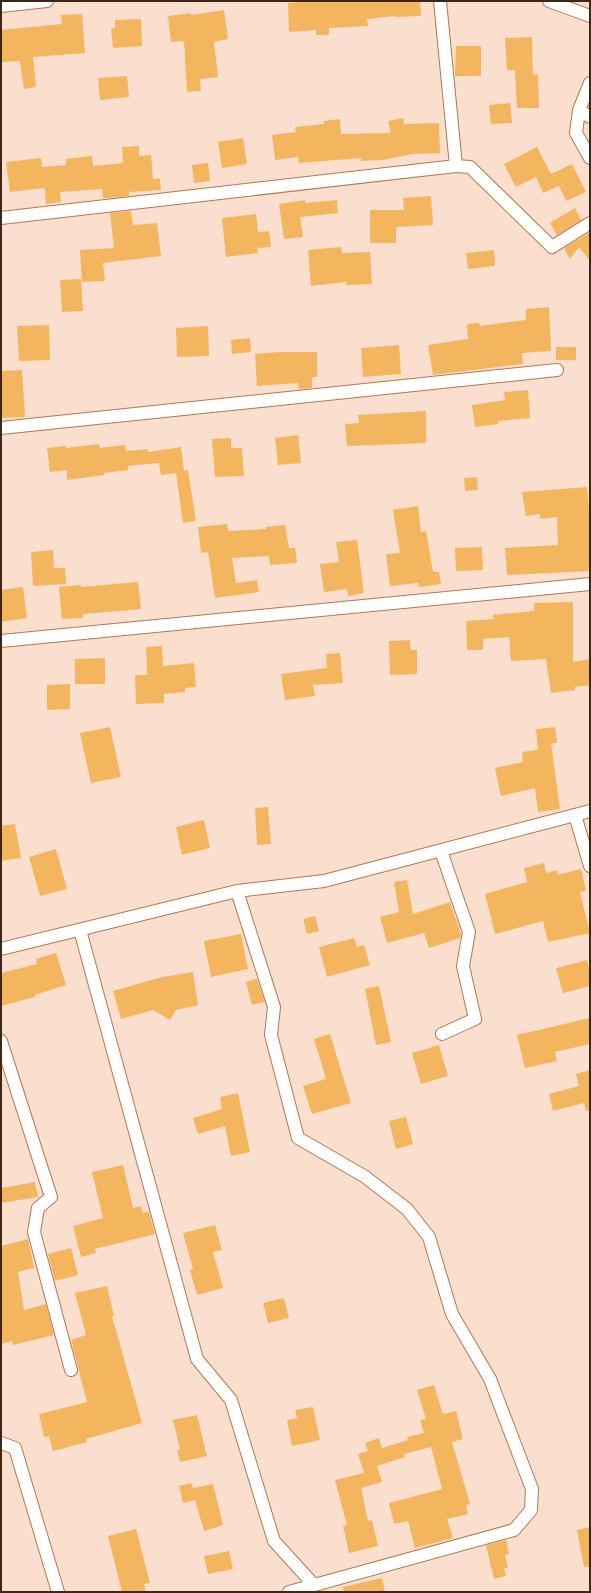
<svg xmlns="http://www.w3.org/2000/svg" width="591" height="1593" font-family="Helvetica,sans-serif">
<rect width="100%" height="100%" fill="#fbdfce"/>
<path fill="#f4b55f" d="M313,1H420L421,16L395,17V16L367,19L368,26L329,28V35H316V30L289,32L288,3Z
M224,10L228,39L214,42L218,77L200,79L201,91L187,92L184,41L171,42L168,16L191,13V15Z
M82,14L85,53L33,57L36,87L24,89L20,61L1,62V30L62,24L61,15Z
M141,19L142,46L113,48L111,29L115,28V20Z
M532,37L533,75L538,74L539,108H517L515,70H507L505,38Z
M456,46H481V76H455Z
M127,76L129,97L100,100L98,78Z
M510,103L512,123L491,124L489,105Z
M403,118L404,124L439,123L440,153L412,154L383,160L361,161V158L299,163L298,157L275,160L272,135L296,132L295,127L324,124V121L340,119L341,134L391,133L388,121Z
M243,138L247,164L222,168L218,142Z
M139,146V156L151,155L153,179H160L161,190L129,192V196L108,198H103L102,189L60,192L61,202L46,204L45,188L10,192L6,162L41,158L42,167L66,165V159L92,156L93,166L123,163L122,147Z
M537,147L551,174L572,164L586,192L566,201L559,186L543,193L536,177L516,187L504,164Z
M208,163L210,181L194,183L192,165Z
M431,196L433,225L396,227V243H370V210H404L403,198Z
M305,200V203L337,200L338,213L300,217L303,237L284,239L279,204Z
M575,208L581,220L557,235L550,223Z
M131,211L133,225L157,223L161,256L103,263L105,281L82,282L80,250L114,248L110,213Z
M256,214L258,232L269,231L271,247L257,248L258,253L226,257L222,218Z
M589,233L590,235V261L579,247L570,259L564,248Z
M341,247L342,253L370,252L372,284L346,285V282L311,286L308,250Z
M494,250L495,266L468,269L466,253Z
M81,279L83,311L62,312L60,280Z
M549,307L551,351L522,353L523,364L433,375L428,345L468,339L467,324L479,323L480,326L526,320V309Z
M49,325L50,360L19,361L17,326Z
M208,326L209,356L177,357L176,328Z
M250,338L251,352L232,354L231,340Z
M399,345L401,374L363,377L361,348Z
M556,347H576V360H556Z
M279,352H317V377H312V388L299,389L298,383L257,386L255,354Z
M22,370L25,417L1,418V371Z
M528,390L530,418L498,421V424L475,427L472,405L505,400L504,392Z
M426,411V443L347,446L345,424L359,423L358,415Z
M298,435L301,463L278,465L275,438Z
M231,438V448H242L244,476L215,477L212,439Z
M99,444L100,448L125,445L126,451L148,449V452L181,447L184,471L188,470L196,521L183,523L176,473L161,475L159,463L128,466V470L104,473V475L67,480V470L50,472L47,448L66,446V448Z
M477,477L478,490L465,491L464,478Z
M587,487L590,522V571L507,575L505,548L558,545L557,517L540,519V514L526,516L522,492Z
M418,506L421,532L426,531L433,572H439L441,584L419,587L418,583L390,586L386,554L400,553L393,510Z
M227,524L228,531L266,529V527L285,525L289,548H295L297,563L270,565L269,556L232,558L236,583L257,580L259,592L215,598L208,552L201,553L198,527Z
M357,540L364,593L348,596L347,589L324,592L320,564L339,562L336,542Z
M482,547L483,570L456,571L455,548Z
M53,550L54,568H65L66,584L33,586L31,552Z
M138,582L141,609L83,614V618L62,619L59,587L81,585V587Z
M23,587L27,618L1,622V590Z
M573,602V662L590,659V685L575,687V690L551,693L546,659L511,661L509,637L483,639V650H467L466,621L494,619L493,615L534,611V603Z
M410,640L411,650H417V674L390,675L389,641Z
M162,646L163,666L194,663L196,687L185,688V692L164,694V703L136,704L135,675H147L146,647Z
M340,653L343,683L313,685L315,696L285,700L281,674L327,668L326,654Z
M105,658V684H75V659Z
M70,684V709L47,710V685Z
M110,727L121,777L91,783L80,733Z
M555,727L557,743H551L560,809L538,812L535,788L501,796L495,768L523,762L522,752L538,750L536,729Z
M268,807L271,844L257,845L255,808Z
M204,820L210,848L182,855L176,827Z
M15,824L21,858L1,861V826Z
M56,849L67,889L40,896L29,857Z
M544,863L546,873L557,870L558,875L581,869L586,891L580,892L590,933L548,942L543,921L495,934L485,894L527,882L524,868Z
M407,880L413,914L450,902L461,934L460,938L429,948L424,933L387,943L380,917L399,912L394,882Z
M315,916L319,931L307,934L303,919Z
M241,934L248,969L211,977L204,941Z
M354,938L357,947L364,945L370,965L327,977L319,947Z
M56,953L66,985L35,995V997L1,1006V973L37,964L36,959Z
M587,960L590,972V986L563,993L556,968Z
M193,972L198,1005L176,1010L170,1020L153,1010L121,1019L113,991L162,977Z
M257,979L265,1002L252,1005L246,982Z
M379,986L391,1042L376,1045L365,989Z
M590,1018V1044L555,1052L557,1061L525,1068L517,1035Z
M330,1034L351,1103L312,1114L303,1086L326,1079L314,1039Z
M439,1045L448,1076L421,1084L412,1053Z
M590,1070V1110L586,1111L584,1103L553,1111L549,1094L579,1086L576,1074Z
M238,1093L250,1152L231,1156L225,1126L198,1134L193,1118L222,1109L220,1097Z
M406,1117L413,1144L396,1149L389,1121Z
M123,1165L133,1208L141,1206L143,1213L149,1212L155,1234L95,1249L96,1253L81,1257L73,1226L103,1218L92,1172Z
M35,1182L38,1197L1,1203V1188Z
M215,1225L222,1250L213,1252L223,1288L197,1295L190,1270L193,1269L183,1233Z
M28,1239L34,1268L18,1272L24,1310L46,1304L54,1335L13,1345L12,1341L1,1344V1246Z
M71,1248L78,1275L55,1281L48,1254Z
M107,1286L114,1316H112L142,1423L86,1439L87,1442L53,1451L49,1436L44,1437L39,1414L87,1402L71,1340L86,1335L75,1293Z
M284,1298L289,1318L268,1323L263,1303Z
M434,1385L443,1414L456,1411L463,1439L452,1442L470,1504L466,1505L468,1514L447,1519L453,1538L415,1548L408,1521L394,1524L389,1503L442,1489L431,1447L404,1454L405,1457L377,1466L382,1482L361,1488L368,1521L372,1520L378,1546L349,1553L343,1526L347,1525L335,1480L364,1473L358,1454L368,1451L365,1443L379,1438L382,1448L408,1440L407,1437L424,1433L420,1420L426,1419L417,1390Z
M313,1407L320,1440L292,1446L287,1420L297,1418L295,1410Z
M197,1415L207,1456L180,1462L177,1450H180L173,1420Z
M191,1483L193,1488L213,1484L223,1525L204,1531L195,1500L183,1503L179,1486Z
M590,1527V1567H584L577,1530Z
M136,1529L150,1583L144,1584L146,1592H122L108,1536Z
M506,1540L509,1554L505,1555L508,1568H504L506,1576L494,1579L486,1545Z
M229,1551L233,1569L208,1574L204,1556Z
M382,1578L385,1592H344L343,1587Z"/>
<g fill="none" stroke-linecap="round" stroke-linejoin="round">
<defs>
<path id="street" d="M440,1L456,166
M549,1L590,16
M1,6L47,1
M590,83L579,110L576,133L590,158
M579,110L590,117
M1,218L456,166L470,167L552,247L590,223
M1,428L557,370
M1,641L590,584
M575,815L590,866
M441,851L469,932L463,966L475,1019L442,1034
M237,891L274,1007L271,1035L298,1138L364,1176L407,1209L429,1237L452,1314L490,1379L532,1489L531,1510L514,1530L289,1592
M80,930L197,1359L231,1400L274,1541L314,1585
M1,949L237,891L324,881L590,811
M1,1041L51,1197L38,1208L34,1232L71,1370
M1,1443L15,1448L58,1592"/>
</defs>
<use href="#street" stroke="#b4774e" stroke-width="14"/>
<use href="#street" stroke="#fff" stroke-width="12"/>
</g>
<rect width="591" height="1593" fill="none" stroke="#402615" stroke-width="4"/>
</svg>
